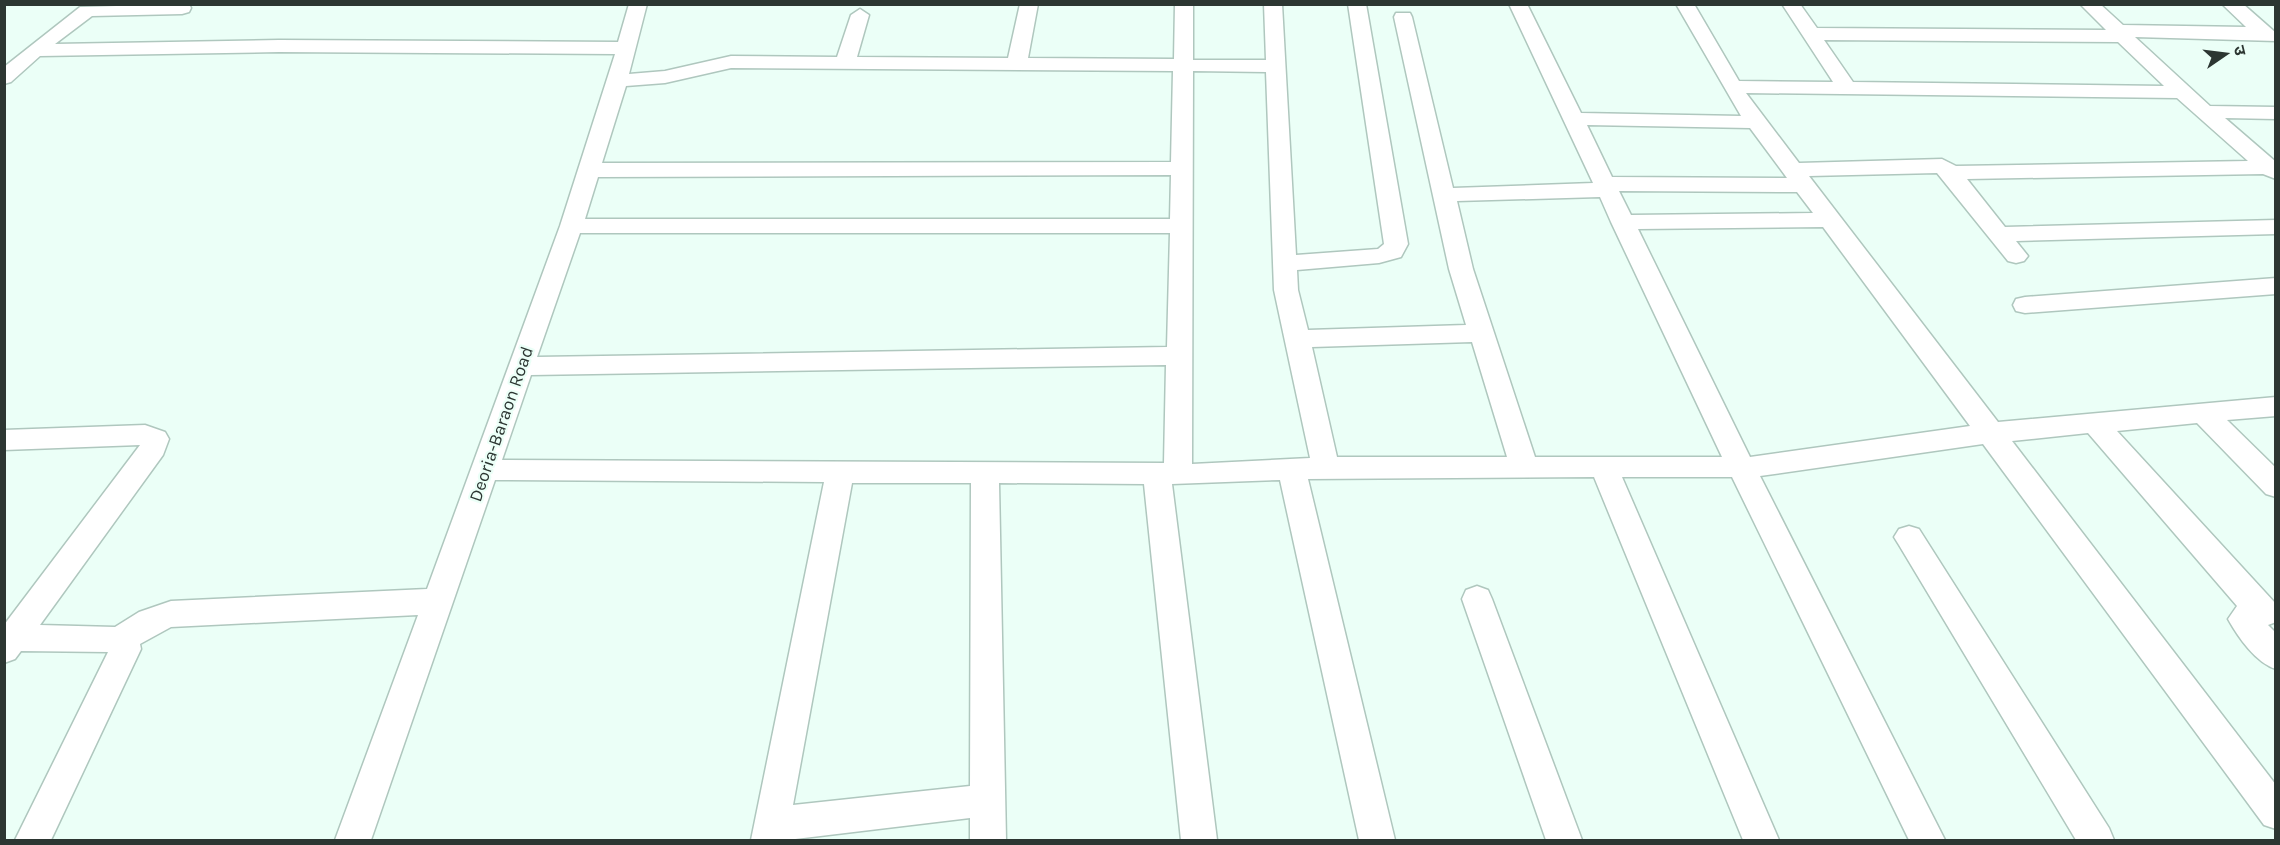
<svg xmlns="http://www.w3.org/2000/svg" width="2280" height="845" font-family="Karla,'Noto Sans Devanagari',sans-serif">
<rect width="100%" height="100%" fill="#ebfff7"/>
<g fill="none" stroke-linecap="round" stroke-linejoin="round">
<defs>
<path id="minor" d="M189,4L191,8L189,12L182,14L92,16L55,44L279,40L618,42L629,4H647L629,74L665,71L731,56L837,57L851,15L860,9L869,15L857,57L1008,58L1020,4H1038L1028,58L1174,59L1175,4H1193V60H1266L1264,4H1282L1296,255L1378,249L1384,244L1348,4H1366L1408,244L1401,257L1379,263L1297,270L1298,290L1308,330L1466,325L1449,269L1394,17L1396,13H1410L1412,17L1453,188L1593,183L1509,4H1527L1581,113L1741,116L1676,4H1694L1739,81L1833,82L1782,4H1800L1817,28L2106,30L2080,4H2100L2123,25L2246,27L2222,4H2243L2276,33V41L2135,37L2210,106L2276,107V119L2225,118L2276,162V179L2263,174L1967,179L2005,227L2276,220V234L2016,241L2028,256L2024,261L2016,263L2008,261L1937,173L1809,176L1998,422L2276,397V416L2227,420L2276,468V497L2266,494L2197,423L2117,431L2276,604V622L2268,625L2276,633V669C2256,663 2238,637 2228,619L2237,606L2088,433L2012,441L2276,785V829L2264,825L1983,444L1760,476L1945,840H1909L1732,477H1622L1779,840H1743L1594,477L1308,479L1395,840H1359L1280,480L1172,484L1217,840H1181L1144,484L999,483L1006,840H970V818L787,840H751L824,482L495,480L371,840H335L418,615L171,627L140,644L141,649L51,840H15L108,652L21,651L15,659L4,663V625L140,445L4,450V430L145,425L165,432L169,439L163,455L40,625L115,627L139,612L171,601L427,589L560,226L615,54L279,52L40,56L11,82L4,84V67L80,7ZM1824,40L2118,42L2164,86L1853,82ZM731,68L1173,71L1171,162L602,163L626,86L665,83ZM1193,71L1266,72L1274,290L1310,458L1192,464ZM1746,93L2177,98L2248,161L1956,166L1942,159L1799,163ZM1587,125L1750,128L1787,178L1612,177ZM1171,175L1170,219H585L598,177ZM1619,191L1797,192L1813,213L1631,215ZM1600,197L1611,222L1722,457H1535L1473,269L1457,201ZM1823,227L1970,426L1750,457L1638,229ZM580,233H1170L1167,347L537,357ZM1472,342L1507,457H1337L1312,347ZM1166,365L1164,463L502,460L531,375ZM852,483H971L970,786L793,805Z
M2276,278V294L2025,313L2016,311L2013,305L2016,299L2025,297Z
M1909,526L1919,529L2109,828L2114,840H2076L1899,545L1894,537L1899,529Z
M1477,586L1488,590L1492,599L1582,840H1546L1462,599L1466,590Z"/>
</defs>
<use href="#minor" stroke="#afc7be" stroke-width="3"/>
<use href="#minor" fill="#fff" fill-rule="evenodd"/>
</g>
<g text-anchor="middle" stroke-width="4.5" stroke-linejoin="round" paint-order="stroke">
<g font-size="18" fill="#2c3632" stroke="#ebfff7">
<text transform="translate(501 424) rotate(-71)" y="6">Deoria-Baraon Road</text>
</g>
</g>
<rect width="2280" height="845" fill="none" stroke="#2c3632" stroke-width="12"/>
<g transform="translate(2226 54) rotate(76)" stroke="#ebfff7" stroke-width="4.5" paint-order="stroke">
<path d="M0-4.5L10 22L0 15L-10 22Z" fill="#2c3632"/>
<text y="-9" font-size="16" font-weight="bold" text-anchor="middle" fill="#2c3632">उ</text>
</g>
</svg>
